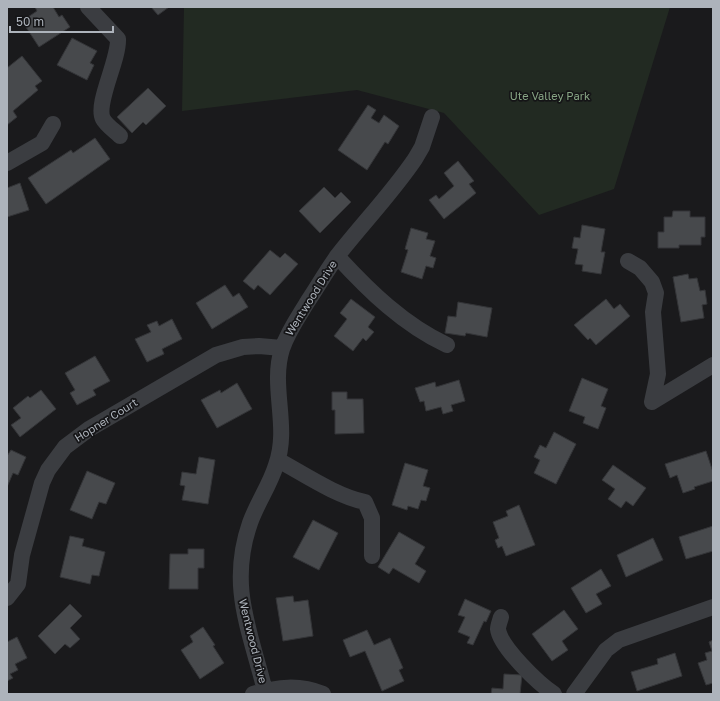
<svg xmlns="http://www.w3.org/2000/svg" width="720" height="701" font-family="'Golos Text',sans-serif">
<rect width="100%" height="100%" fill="#1a1a1c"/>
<path fill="#222a22" d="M184,7H670L614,189L539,215L444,113L357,90L182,111Z"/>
<path fill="#47494c" stroke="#343538" d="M35,7H53L59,17L62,15L70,27L39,47L22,21L37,11Z
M151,7H169L158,15Z
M72,38L97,51L90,63L94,65L87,80L57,65Z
M22,56L42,81L35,86L38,90L13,111L17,117L7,125V68Z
M148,88L166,106L146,125L143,122L132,133L117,117Z
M368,105L376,110L371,118L379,123L384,115L399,126L388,144L385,142L367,170L338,150Z
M95,138L110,159L46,204L28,178L71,150L73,153Z
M458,161L474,181L469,184L476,193L444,219L429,200L436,195L439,199L454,186L444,173Z
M20,183L29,210L7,217V188Z
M324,187L335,198L341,192L351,202L320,233L299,211Z
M673,211H690V217H705V237H701V245H679V248H658V232H664V217H672Z
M582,225L605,229L601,252H605L601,274L582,271L583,265L575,264L578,249L572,248L574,237L580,238Z
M411,228L428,233L426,239L435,241L430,256L436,258L433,268L426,266L422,279L401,272L408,250L405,249Z
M270,250L280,258L285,253L298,264L270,295L258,285L254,290L243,281Z
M688,274L689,279L697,278L700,291L705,290L707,304L702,305L704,318L681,322L673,277Z
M225,285L233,297L239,293L248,307L212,329L196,303Z
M351,299L375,317L368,327L374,332L366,341L363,338L353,351L334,336L347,319L340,313Z
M606,299L614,309L620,304L630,316L596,345L590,338L588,340L574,325Z
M458,302L492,308L487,337L466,333L465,336L445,333L448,316L456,317Z
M172,319L182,339L162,349L164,354L147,362L135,339L151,332L147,325L157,321L159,326Z
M95,356L110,381L93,390L96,395L77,405L70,393L75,390L65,373Z
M582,378L608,389L601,406L606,408L598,429L583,423L585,417L569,411Z
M459,380L465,401L451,405L453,411L443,414L441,407L426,411L424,401L420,402L415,388L435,382L436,387Z
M237,383L252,409L217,428L201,400L220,390L221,393Z
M41,390L56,409L20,437L11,425L21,418L13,408L28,396L30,398Z
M332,392H347V399H363L364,433L335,434V410H332Z
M554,432L576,444L556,484L534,473L540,460L534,457L540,445L546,448Z
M11,450L26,457L18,475L13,473L7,487V456Z
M706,451L713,472V481L694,487L695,489L683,493L677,475L670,478L665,464Z
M199,457L215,460L208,504L182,500L185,486L180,485L182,472L196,474Z
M405,463L428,470L423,486L430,488L426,501L421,500L418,509L408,506L407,510L392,505Z
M613,465L646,488L633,506L626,501L621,508L608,499L615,489L602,480Z
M87,471L115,483L106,504L99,502L92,519L70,510Z
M519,505L535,545L506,556L502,546L498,548L495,540L499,538L493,522L508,516L506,511Z
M313,520L338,533L319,570L293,557Z
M713,526V551L686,559L679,537Z
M399,532L425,547L415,564L426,571L419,583L393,568L389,574L378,567Z
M70,536L84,539L82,546L105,552L99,576L92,575L90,584L60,577Z
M653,538L663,560L626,577L617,555Z
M188,549H204V568H198V589H169L170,554H188Z
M601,569L611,586L596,594L602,604L586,613L571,588Z
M293,596L294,602L308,600L313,636L283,641L276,598Z
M465,599L491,611L486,622L484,621L473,645L467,643L470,637L458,632L465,617L458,615Z
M70,604L82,616L70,628L80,639L70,648L65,644L55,654L38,636Z
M564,610L578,629L562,641L568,650L552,661L532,634Z
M203,627L215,645L213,646L224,663L200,679L181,650L193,642L190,636Z
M367,630L374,645L390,638L403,668L399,670L404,681L382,691L365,651L350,657L343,640Z
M17,637L27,658L15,664L18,670L10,674L13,678L7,681V642Z
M713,640V683L706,685L698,663L707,660L705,653L712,651L709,642Z
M675,653L682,676L637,691L631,672L658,664L657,659Z
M504,674L522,675L520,694H491L492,688L503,689Z"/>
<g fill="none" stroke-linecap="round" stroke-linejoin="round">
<path stroke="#3b3d41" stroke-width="16" d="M88,7L118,39C119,60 95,104 103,119C106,125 115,131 120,136
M7,163L42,143L53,124
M337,256C369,291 404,325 447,345
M628,261L640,268L652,282L656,293L653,312L658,374L652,402
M652,402L713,365
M278,460C304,474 336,496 365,502L372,518V556
M7,598L18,584L22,555L42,483L48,470L65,447L89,429L216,355L243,347L259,346L282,348
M501,617C500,621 498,626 498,629C500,647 539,684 554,694
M265,691C250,630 228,586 250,523C257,503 270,485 276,465C290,427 270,387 282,349C288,331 299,316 308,301C318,286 327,270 338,255C363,223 392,193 415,159L422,147L432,117
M253,694C277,687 299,684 323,694
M574,694L606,650L619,640L713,607"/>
</g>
<g text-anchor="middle" stroke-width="3.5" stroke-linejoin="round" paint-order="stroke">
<g font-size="11" fill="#88a585" stroke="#151517">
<text x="550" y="100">Ute Valley Park</text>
</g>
<g font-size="11" fill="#adb3bb" stroke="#151517">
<text transform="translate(311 298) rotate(-58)" y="4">Wentwood Drive</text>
<text transform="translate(106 420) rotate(-32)" y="4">Hopner Court</text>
<text transform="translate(253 641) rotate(76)" y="4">Wentwood Drive</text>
</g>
</g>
<rect width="720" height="701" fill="none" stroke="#adb3bb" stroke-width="16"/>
<path d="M10 26v6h103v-6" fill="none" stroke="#adb3bb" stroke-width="2"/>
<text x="16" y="26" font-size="12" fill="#adb3bb" stroke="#151517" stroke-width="3" paint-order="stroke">50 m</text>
</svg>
